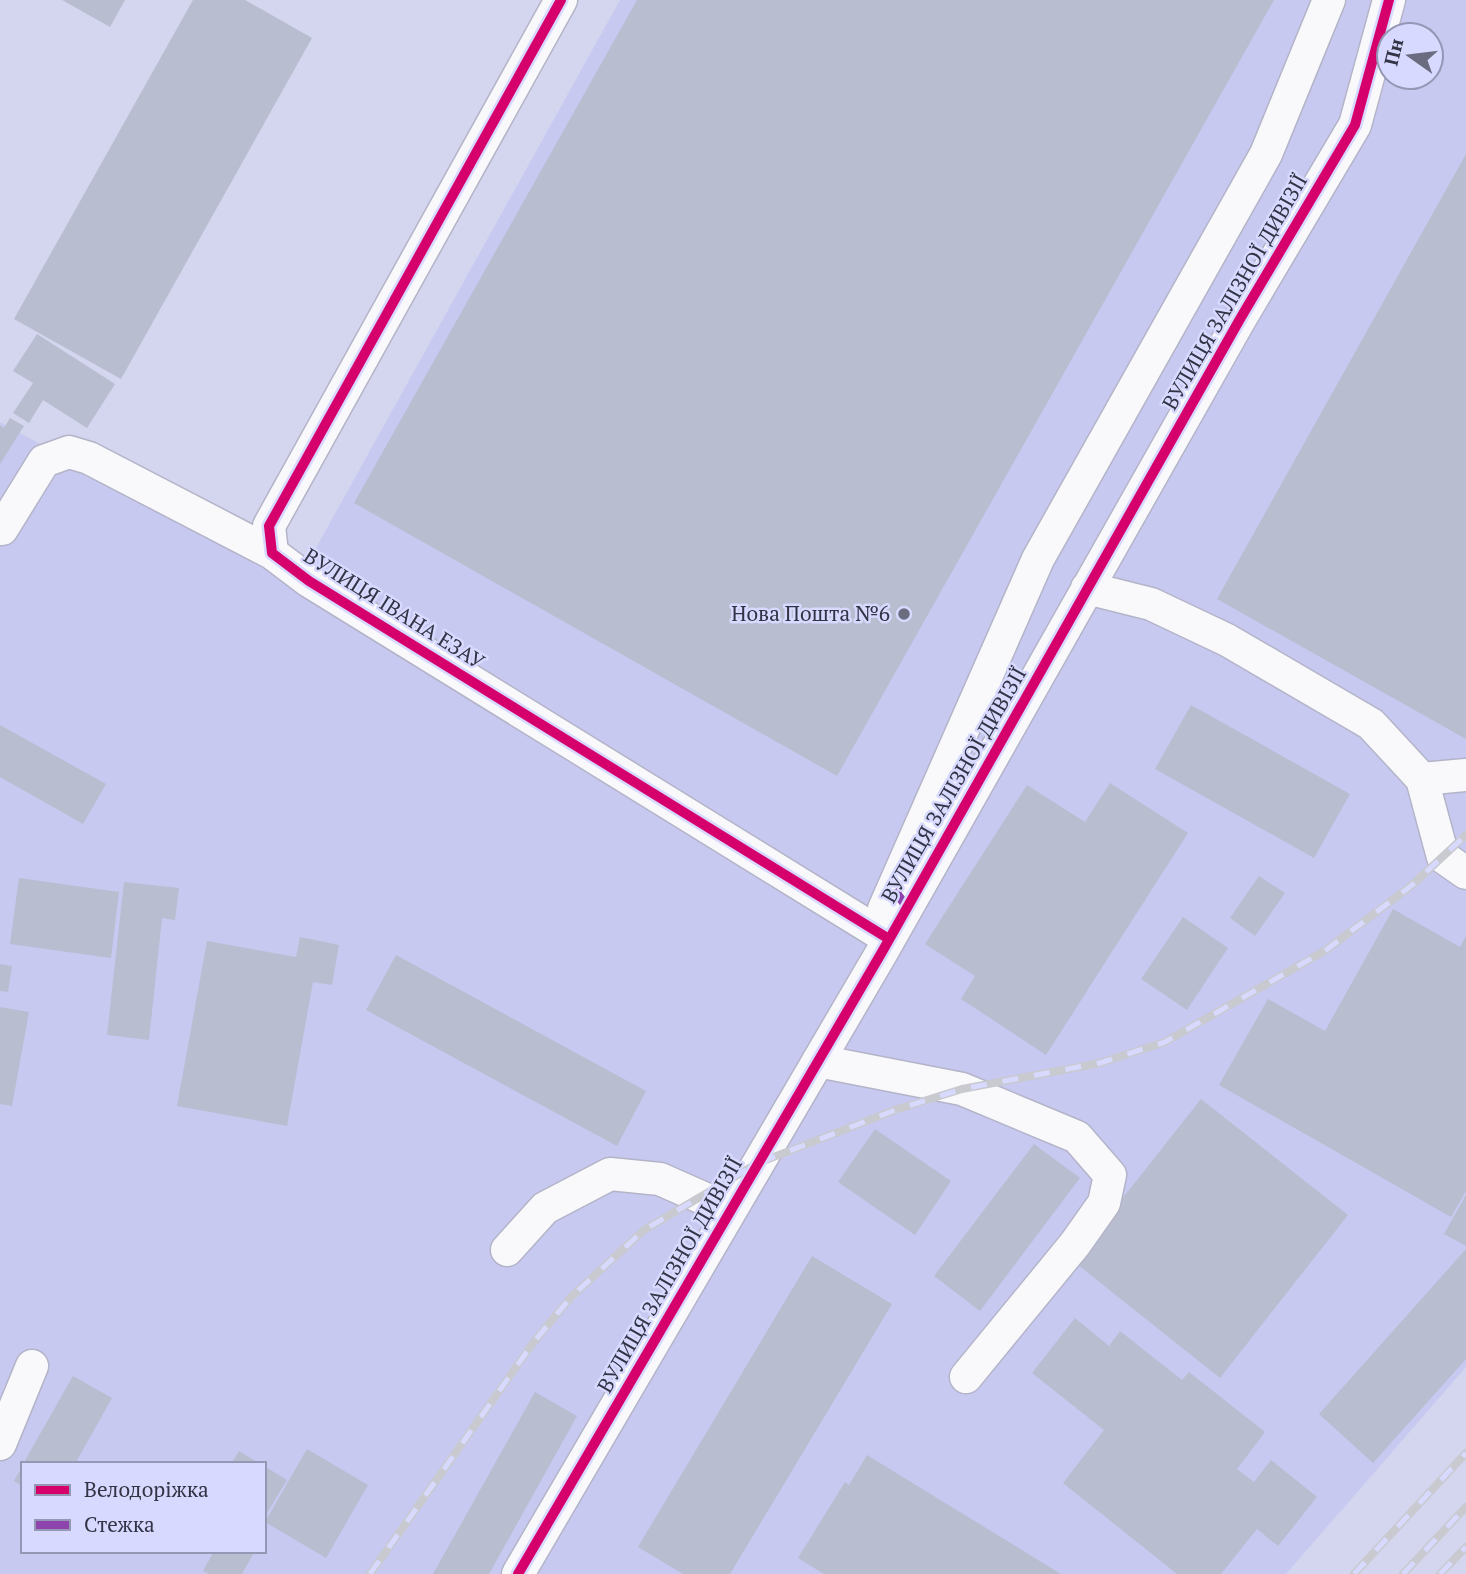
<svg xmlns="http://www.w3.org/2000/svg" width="1466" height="1574" font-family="'PT Serif',serif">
<rect width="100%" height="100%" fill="#d4d5ee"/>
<path fill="#c7c9f1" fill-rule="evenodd" d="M620,0H1466V1367L1286,1574H0V422L296,584ZM1389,35H1431V77H1389ZM23,1464H264V1551H23Z"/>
<path fill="#b8bdd0" d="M62,0H125L110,27Z
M193,0H245L312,38L121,379L14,319Z
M637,0H1274L837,776L354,503Z
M1466,154V739L1217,599Z
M37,334L115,384L87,428L43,400L29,423L13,413L33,383L13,371Z
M10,418L24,426L0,464V425L4,428Z
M1191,705L1350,794L1314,858L1155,769Z
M0,725L106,784L83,824L0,777Z
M1110,783L1188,833L1046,1055L961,999L975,976L925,944L1027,785L1085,822Z
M1259,876L1285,893L1255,936L1230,918Z
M19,878L119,892L111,958L10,944Z
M124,882L179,888L175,920L162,918L149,1040L107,1035Z
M1393,909L1460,947L1466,936V1191L1451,1217L1219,1085L1268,999L1325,1031Z
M1183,917L1228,948L1187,1010L1141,979Z
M300,937L339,945L332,985L313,982L287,1126L177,1106L207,941L296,957Z
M396,955L646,1091L617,1146L366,1010Z
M0,964L12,966L8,992L0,991Z
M0,1007L29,1012L12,1106L0,1104Z
M1201,1099L1348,1215L1220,1378L1073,1261Z
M875,1129L951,1181L915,1235L838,1182Z
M1034,1144L1080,1178L980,1311L934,1276Z
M1466,1195V1246L1444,1234Z
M1466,1249V1359L1373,1463L1319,1414Z
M812,1256L892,1304L730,1574H683L638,1547Z
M1075,1318L1109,1346L1120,1331L1182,1380L1189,1372L1265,1432L1237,1469L1254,1482L1271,1460L1317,1497L1278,1546L1257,1529L1221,1574H1177L1063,1483L1104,1430L1032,1373Z
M73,1376L112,1398L75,1464H23Z
M535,1392L577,1416L489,1574H433Z
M307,1449L368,1485L326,1558L265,1522Z
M239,1451L260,1464H231Z
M867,1455L1061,1574H824L798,1558L845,1482L849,1485Z
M23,1465V1486L14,1481Z
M264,1466L287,1480L264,1518Z
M214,1551H255L242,1574H209L203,1571Z"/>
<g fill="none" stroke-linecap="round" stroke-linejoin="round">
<defs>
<path id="minor" d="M561,0L269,526L272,553L309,581L889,939
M2,529L44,461L69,452L89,458L272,553
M1087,588L1151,604L1227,640L1371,724L1422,779L1443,857L1466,873
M1422,779L1466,775
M884,909L1038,559L1266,154L1329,0
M818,1061L962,1089L1077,1137L1110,1175L1104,1203L1075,1244L966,1377
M507,1250L545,1208L610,1174L660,1179L730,1210
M0,1444L32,1366
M518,1574L882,952L1240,319L1355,125L1389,0"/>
</defs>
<use href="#minor" stroke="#b4b4c8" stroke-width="35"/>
<use href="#minor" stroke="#f9f9fc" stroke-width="32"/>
<defs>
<path id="rail" d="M370,1574L533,1343L571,1297L644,1230L758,1163L895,1110L962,1089L1100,1063L1165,1042L1326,950L1411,886L1466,835
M1354,1574L1466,1453
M1403,1574L1466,1507
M1440,1574L1466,1547"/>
</defs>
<use href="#rail" stroke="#c9c9d0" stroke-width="8"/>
<use href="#rail" stroke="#d7d9fe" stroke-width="5" stroke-dasharray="16" stroke-linecap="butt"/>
<path stroke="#8e44ad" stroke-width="9" stroke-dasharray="18 9" stroke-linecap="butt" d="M894,890L907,907"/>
<defs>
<path id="cycleway" d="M561,0L269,526L272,553L309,581L889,939
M518,1574L882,952L1240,319L1355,125L1389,0"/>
</defs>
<use href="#cycleway" stroke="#d7d9fe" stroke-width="15"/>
<use href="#cycleway" stroke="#d6006c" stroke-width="10"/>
</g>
<circle fill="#6b6c80" stroke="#d7d9fe" stroke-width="2.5" cx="904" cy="614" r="7"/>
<g text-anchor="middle" stroke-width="5" stroke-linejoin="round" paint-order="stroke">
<g font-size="21" fill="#323344" stroke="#d7d9fe">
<text transform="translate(1235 292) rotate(-60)" y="7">ВУЛИЦЯ ЗАЛІЗНОЇ ДИВІЗІЇ</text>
<text transform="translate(394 609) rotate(32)" y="7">ВУЛИЦЯ ІВАНА ЕЗАУ</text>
<text transform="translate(954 785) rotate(-60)" y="7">ВУЛИЦЯ ЗАЛІЗНОЇ ДИВІЗІЇ</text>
<text transform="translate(670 1275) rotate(-60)" y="7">ВУЛИЦЯ ЗАЛІЗНОЇ ДИВІЗІЇ</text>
</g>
<g font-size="21" fill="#323344" stroke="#d7d9fe" text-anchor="end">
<text x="890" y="621">Нова Пошта №6</text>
</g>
</g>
<rect x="21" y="1462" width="245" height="91" fill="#d7d9fe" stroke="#9597b4" stroke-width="2"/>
<rect x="35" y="1485" width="35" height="10" fill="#d6006c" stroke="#9597b4" stroke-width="2"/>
<text x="84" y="1497" font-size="21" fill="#323344">Велодоріжка</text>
<rect x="35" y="1520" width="35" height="10" fill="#8e44ad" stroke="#9597b4" stroke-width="2"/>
<text x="84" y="1532" font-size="21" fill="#323344">Стежка</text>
<g transform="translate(1410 56) rotate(284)"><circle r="33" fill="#d7d9fe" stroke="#9597b4" stroke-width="2"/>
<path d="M0-5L12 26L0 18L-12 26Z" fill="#6b6c80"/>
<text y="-10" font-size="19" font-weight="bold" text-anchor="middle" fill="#323344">Пн</text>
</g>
</svg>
